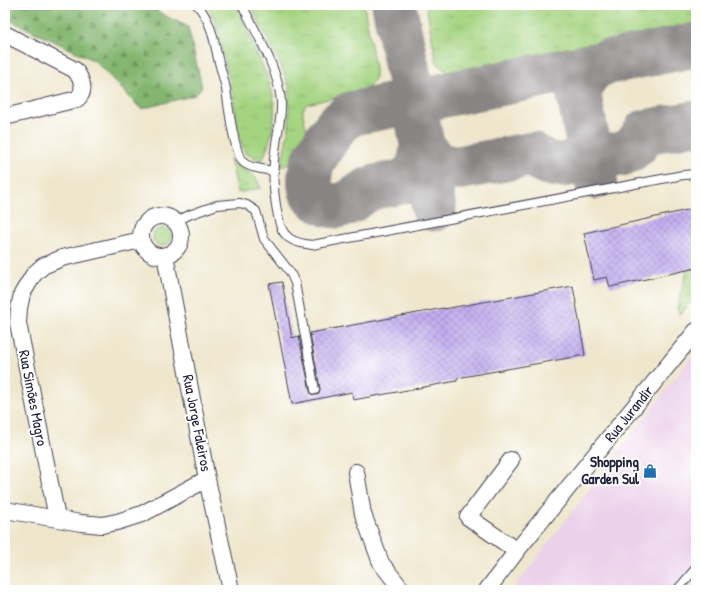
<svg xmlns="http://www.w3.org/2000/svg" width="701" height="595" font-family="'Patrick Hand',sans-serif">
<defs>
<pattern id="grass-tufts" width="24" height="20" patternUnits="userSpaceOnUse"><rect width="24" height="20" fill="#a5d481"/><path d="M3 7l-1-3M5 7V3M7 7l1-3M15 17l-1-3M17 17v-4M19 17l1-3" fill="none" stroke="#8eb670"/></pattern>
<pattern id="forest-firs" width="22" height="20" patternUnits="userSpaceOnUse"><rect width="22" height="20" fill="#84b66f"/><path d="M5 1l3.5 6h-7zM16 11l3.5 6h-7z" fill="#6c945c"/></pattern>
<pattern id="building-cross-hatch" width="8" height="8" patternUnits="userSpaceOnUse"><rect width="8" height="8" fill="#c2adef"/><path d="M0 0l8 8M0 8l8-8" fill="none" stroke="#9d8cc3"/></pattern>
</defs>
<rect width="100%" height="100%" fill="#fff"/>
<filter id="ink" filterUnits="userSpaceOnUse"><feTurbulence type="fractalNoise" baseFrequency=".025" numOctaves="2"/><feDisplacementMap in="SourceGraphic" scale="8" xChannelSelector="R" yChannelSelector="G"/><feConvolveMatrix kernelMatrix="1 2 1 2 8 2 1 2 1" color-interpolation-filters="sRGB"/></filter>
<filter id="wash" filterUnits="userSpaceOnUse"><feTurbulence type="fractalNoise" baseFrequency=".012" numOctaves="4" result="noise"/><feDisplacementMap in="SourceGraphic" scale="16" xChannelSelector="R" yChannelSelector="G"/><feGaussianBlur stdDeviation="0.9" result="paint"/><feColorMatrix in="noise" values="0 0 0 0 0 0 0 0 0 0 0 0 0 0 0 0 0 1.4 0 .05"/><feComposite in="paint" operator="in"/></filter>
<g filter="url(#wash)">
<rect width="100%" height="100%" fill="#efe7cd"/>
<path fill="#ecd1ea" d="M696,351V590H512Z"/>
<path fill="url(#grass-tufts)" stroke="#647b5e" d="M208,5H236C244,22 251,39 258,56C265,70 272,86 274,102C276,122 270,143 262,161L252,157L245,153L241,144L231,87L216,24Z
M251,5H364L375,68C377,81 371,87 360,92L307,104C298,112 307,123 307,134C307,143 300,154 296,163L281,166L289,127V87L283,71Z
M426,5H696V29L463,75C450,73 442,72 436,60Z
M230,158L238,167L251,173L256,178L261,188L238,193Z
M153 237a9 9 0 1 1 18 0a9 9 0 1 1-18 0Z
M696,268V295L680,315L677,309L687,270Z"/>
<path fill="url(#forest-firs)" stroke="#536c55" d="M5,5H145L188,27L202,87L195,95L141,109L95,61L5,18Z"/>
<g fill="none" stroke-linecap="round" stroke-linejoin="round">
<path stroke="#888484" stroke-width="45" d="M394,5L414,101L434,209
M422,144C421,163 417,178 396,183C388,185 380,185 372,188C360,192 351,205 337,206C330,206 323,203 317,199C307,192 309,176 312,165C315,156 332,131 338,124C342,121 346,118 350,114L543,75L696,45
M422,144C431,160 439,168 458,168L532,154C553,170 573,169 590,148C613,161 632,156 645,132L696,123
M595,177L579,96L583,82L590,71L596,67L606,62"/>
</g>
<g id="blocks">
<path fill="url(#building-cross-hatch)" d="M696,208V268L610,287L607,277L594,280L584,233Z
M282,282L292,338L299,336L310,391L311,394L314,395H316L319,394L320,389L310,333L444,308V309L573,286L585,355L457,378V381L353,400L352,392L292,404L269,284Z"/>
</g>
</g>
<g filter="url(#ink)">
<use href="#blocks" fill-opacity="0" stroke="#414051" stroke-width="1"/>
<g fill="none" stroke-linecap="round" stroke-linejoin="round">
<defs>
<path id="lane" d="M197,5C211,20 214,40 218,59C221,69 224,79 226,89C228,103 234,155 244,163C252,169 264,169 274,171
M242,5C257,34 278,68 281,101C282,115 278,130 276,144C272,166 273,189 277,211C279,221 280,231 289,238C296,243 304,244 312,245L683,175L696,174
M175,222L189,215L217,205L240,203L247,205L256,211L264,239L290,272L295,283L315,390
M677,590L696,568"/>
<path id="street" d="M5,34L75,70C81,78 87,91 77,99L5,117
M141 236a20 20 0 1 1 40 0a20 20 0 1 1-40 0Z
M165,255L207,479L231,590
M511,460L468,517L517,551
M356,472L363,514L381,563L402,590
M5,510L81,523L102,525L117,522L142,514L207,479
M57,518L18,323L19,308L22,294L34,274L43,266L62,258L141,240
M487,590L519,548L696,331"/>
</defs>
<use href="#lane" stroke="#414051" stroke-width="10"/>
<use href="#street" stroke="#414051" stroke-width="18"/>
<use href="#lane" stroke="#fff" stroke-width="8"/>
<use href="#street" stroke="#fff" stroke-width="16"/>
</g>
</g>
<defs>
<symbol id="shop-bare" viewBox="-9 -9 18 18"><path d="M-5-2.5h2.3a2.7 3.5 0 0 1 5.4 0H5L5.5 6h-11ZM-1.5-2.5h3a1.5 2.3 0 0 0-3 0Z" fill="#1f6fb2" stroke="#fff" stroke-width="2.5" paint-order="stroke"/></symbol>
</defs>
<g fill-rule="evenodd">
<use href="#shop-bare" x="640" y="461" width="20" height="20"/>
</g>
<g text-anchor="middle" stroke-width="4" stroke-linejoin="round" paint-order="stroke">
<g font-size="15" fill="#22223b" stroke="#fff">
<text transform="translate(33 398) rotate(79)" y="5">Rua Simões Magro</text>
<text transform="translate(629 414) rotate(-51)" y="5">Rua Jurandir</text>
<text transform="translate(197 423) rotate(79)" y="5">Rua Jorge Faleiros</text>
</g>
<g font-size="15" font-weight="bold" fill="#22223b" stroke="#fff" text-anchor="end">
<text x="639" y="467">Shopping<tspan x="639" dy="17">Garden Sul</tspan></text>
</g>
</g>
<rect width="701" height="595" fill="none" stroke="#fff" stroke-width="20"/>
</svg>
